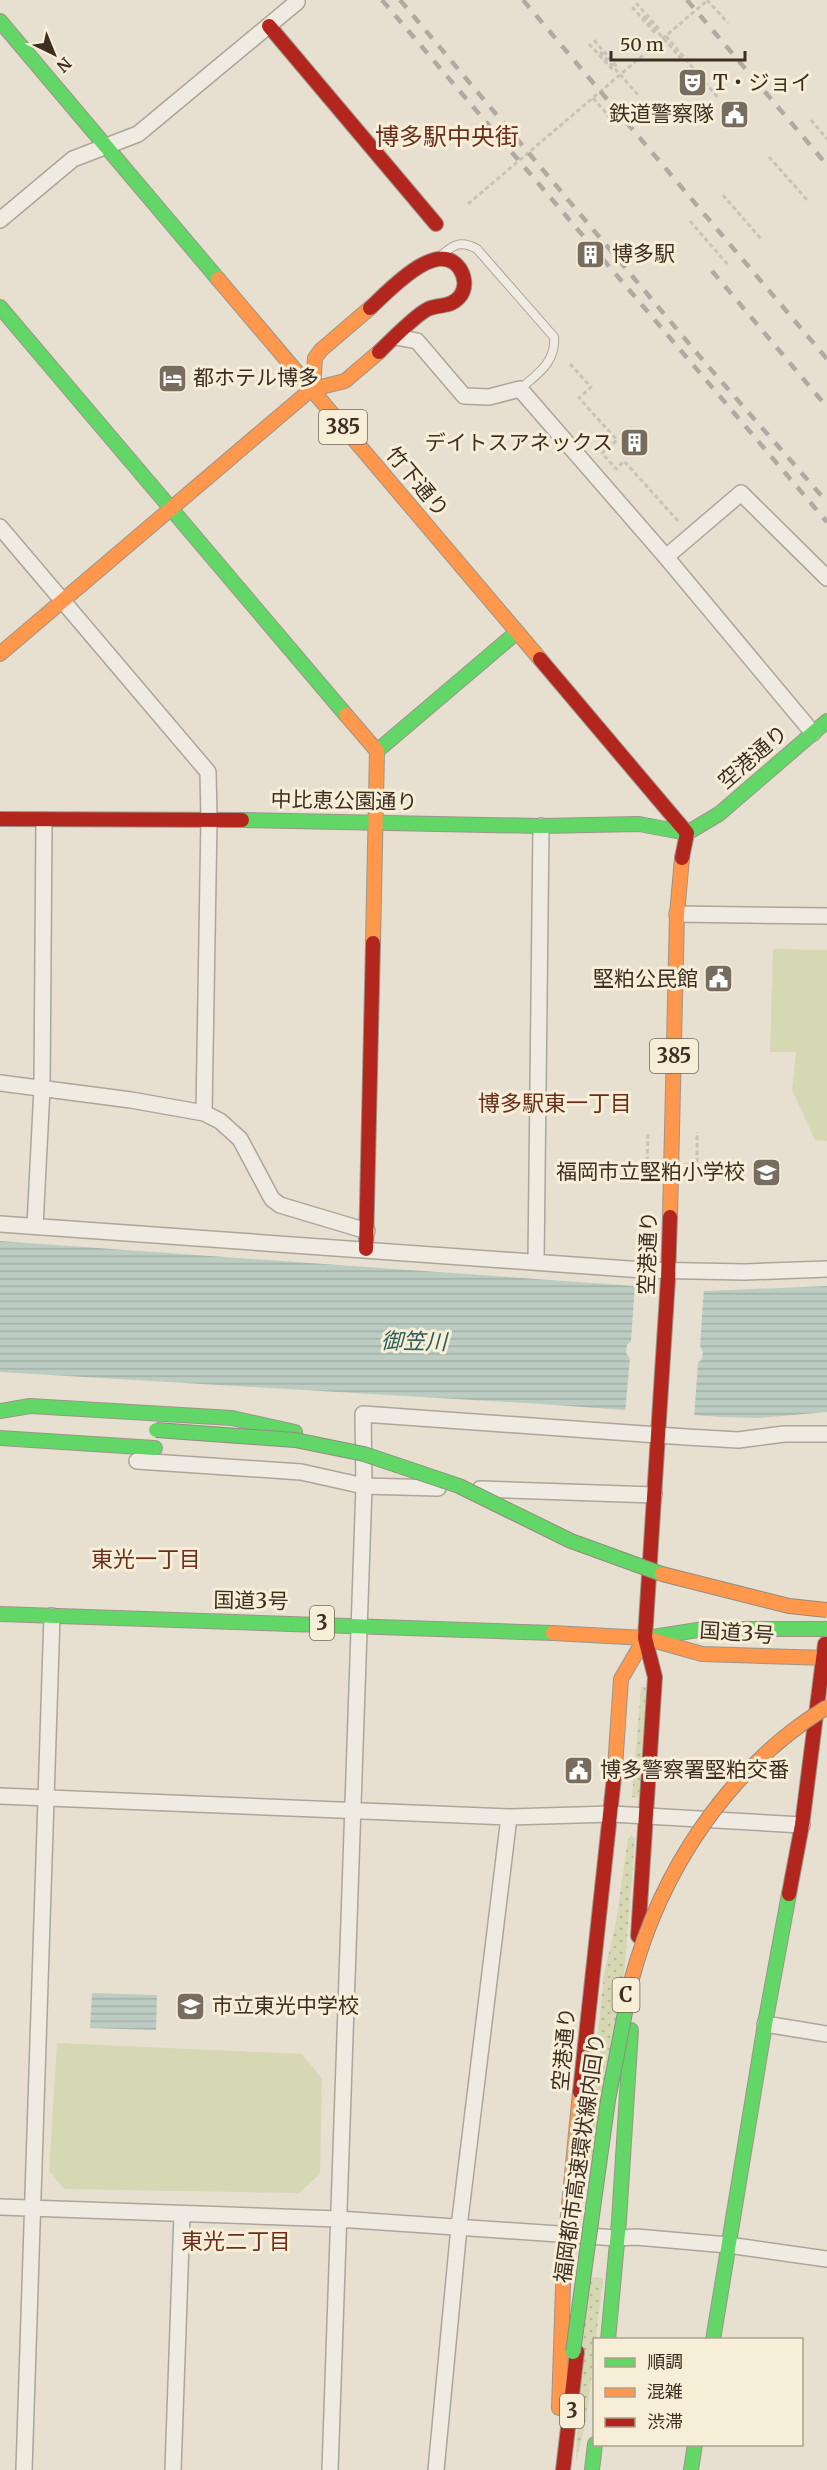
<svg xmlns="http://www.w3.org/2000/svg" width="827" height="2470" font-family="Merriweather,'Noto Sans JP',serif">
<defs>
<pattern id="grass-dots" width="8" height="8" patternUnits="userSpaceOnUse" patternTransform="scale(1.5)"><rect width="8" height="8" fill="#d6d7b3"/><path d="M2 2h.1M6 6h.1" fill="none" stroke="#b9b99a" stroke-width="1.8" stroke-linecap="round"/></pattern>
<pattern id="water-rules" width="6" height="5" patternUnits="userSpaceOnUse" patternTransform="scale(1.5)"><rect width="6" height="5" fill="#bcccc2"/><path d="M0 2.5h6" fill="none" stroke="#a2b0a6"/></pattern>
</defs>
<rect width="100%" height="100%" fill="#e7e0d1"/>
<path fill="url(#grass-dots)" d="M641,1687H646L639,1798L632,1797Z
M631,1835L635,1838L618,2053L581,2198L604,1974L616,1922L628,1839Z
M582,2277L603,2278L587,2416L576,2461Z"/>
<path fill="#d6d7b3" d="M773,949L827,950V1141L815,1140L792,1090L796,1052H770Z
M57,2043L302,2054L322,2079L320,2174L299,2193L64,2189L49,2171Z"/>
<path fill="url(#water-rules)" d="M0,1241L706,1291L827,1286V1412L760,1418L721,1417L541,1404L0,1372Z
M92,1993L157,1995L156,2030L90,2028Z"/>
<path fill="#e7e0d1" d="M635,1283L704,1288L700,1346L703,1352L702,1359L698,1363L694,1419L625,1413L630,1358L626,1353L627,1345L631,1341Z"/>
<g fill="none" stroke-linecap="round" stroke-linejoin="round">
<defs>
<path id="lane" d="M443,254C455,243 463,241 477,249L554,337C556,363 537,374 520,389"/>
<path id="street" d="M0,220L73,159L138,134L297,2L296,0
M396,337L417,341L464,396L489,397L520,389L666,557L813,733
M0,527L208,772L209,819L204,1113
M666,557L741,493L827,578
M677,914L827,916
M0,1083L131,1100L204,1113L220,1121L240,1139L272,1199L280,1205L367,1231
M0,1224L643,1270L745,1272L827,1269
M35,1226L42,1088L44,820
M536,1262L541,826
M137,1461L301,1472L364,1486L438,1488
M480,1489L654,1495
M0,1796L509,1817L612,1814L802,1825
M765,2024L827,2034
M0,2207L338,2219L617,2238L636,2237L728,2245L827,2259
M24,2470L52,1616
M173,2470L182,2214
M330,2470L364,1486L363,1414L686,1437L738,1440L784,1434H827
M436,2470L459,2227L509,1817"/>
<path id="fast" d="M0,21L218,279
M0,307L346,715
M377,751L517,632
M242,820L541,826L639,824L687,833L719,814L827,721
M0,1411L30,1406L232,1418L295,1432
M0,1438L155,1448
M0,1614L553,1633
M653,1637L704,1629H827
M608,2340L619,2221L631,2030
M713,2340L765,2024L789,1894
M592,2470L595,2444
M691,2470L695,2444"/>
<path id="slow" d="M218,279L540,659
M313,389L315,358L321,350L370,308
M0,654L307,393L313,389L345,381L379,352
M346,715L377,751L373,943
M670,1217L677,914L682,858
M553,1633L645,1638L702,1654L827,1658
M615,1768L621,1679L645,1638
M559,2408L564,2257L580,2092"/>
<path id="jam" d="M269,26L436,224
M370,308C388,292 438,236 460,269C465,277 466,287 461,295C452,308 439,304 428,309C417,314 389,342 379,352
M540,659L687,833L682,858
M0,819L242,820
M366,1249L373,943
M645,1638L668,1279L670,1217
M789,1894L802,1825L825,1644
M638,1936L655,1677L645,1638
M580,2092L615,1768
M563,2470L577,2352"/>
</defs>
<use href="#lane" stroke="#ada599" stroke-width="10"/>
<use href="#street" stroke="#ada599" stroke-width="18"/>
<use href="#fast" stroke="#9c958a" stroke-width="16"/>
<use href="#slow" stroke="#9c958a" stroke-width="16"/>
<use href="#jam" stroke="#9c958a" stroke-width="16"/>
<path stroke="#c8c2b9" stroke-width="3" stroke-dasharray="4.5 3" stroke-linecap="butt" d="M707,0L728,23
M636,3L660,30
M632,7L655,33
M644,16L683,61
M666,36L719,99
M594,40L617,67
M589,44L613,70
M600,52L640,97
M593,98L613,121
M811,120L827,139
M769,157L808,201
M723,195L762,240
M468,204L708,0
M690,221L729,266
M570,364L591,387L579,398L617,440L602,453L616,469L624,461L679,522"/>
<use href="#lane" stroke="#efebe3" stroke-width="8"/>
<use href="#street" stroke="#efebe3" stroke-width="15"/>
<use href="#fast" stroke="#63d668" stroke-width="14"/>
<use href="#slow" stroke="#ff974d" stroke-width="14"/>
<use href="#jam" stroke="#b3261e" stroke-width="14"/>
<path stroke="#afaaa2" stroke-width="4.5" stroke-dasharray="10 10" stroke-linecap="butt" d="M382,0L827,522
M400,0L707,365L827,502
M523,0L827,359
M687,0L827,165
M712,271L827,407"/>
<defs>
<path id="fast-bridge" d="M156,1430L295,1440L364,1454L459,1486L571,1541L662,1574
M573,2352L608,2100L631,1982"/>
<path id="slow-bridge" d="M662,1574L789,1606L827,1610
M631,1982C660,1871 728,1768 827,1707"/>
</defs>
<use href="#fast-bridge" stroke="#928b80" stroke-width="16" stroke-linecap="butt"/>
<use href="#slow-bridge" stroke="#928b80" stroke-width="16" stroke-linecap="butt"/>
<path stroke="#c8c2b9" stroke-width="3" stroke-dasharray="4.5 3" stroke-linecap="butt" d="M648,1134L647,1164L697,1165V1132"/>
<use href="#fast-bridge" stroke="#63d668" stroke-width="14"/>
<use href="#slow-bridge" stroke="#ff974d" stroke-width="14"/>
</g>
<defs>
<symbol id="theatre-square" viewBox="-11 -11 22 22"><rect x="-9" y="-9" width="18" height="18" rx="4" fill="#786c5e" stroke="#f7eed8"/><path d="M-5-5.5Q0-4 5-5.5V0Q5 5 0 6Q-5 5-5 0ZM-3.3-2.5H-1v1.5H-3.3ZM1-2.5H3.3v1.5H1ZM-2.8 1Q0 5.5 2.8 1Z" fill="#fff"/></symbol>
<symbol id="civic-square" viewBox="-11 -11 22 22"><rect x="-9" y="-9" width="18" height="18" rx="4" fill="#786c5e" stroke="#f7eed8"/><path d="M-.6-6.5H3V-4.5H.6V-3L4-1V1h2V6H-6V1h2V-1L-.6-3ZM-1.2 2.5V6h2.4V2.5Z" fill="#fff"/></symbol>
<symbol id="building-square" viewBox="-11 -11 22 22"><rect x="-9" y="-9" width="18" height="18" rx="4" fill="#786c5e" stroke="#f7eed8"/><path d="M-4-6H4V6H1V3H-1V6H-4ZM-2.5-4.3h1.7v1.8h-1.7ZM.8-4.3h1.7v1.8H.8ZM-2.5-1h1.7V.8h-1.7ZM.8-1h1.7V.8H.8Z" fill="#fff"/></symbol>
<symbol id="hotel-square" viewBox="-11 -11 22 22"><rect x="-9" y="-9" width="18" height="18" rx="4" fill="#786c5e" stroke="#f7eed8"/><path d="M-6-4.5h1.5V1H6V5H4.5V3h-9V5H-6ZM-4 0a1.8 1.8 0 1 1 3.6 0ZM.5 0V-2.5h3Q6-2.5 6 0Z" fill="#fff"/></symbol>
<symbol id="school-square" viewBox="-11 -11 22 22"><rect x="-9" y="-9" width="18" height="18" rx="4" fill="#786c5e" stroke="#f7eed8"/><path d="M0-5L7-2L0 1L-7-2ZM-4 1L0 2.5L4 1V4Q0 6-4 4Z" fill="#fff"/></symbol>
</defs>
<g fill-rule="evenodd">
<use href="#theatre-square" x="676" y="66" width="33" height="33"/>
<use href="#civic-square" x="718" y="98" width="33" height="33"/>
<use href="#building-square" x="574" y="238" width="33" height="33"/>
<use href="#hotel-square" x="156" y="362" width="33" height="33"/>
<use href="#building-square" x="618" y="426" width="33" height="33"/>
<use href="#civic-square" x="702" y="962" width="33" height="33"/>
<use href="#school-square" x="750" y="1156" width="33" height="33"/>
<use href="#civic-square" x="562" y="1754" width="33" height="33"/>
<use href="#school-square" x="174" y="1990" width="33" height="33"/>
</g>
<g text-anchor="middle" stroke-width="6" stroke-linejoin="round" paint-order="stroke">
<g fill="#f7eed8" stroke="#756857" stroke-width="1.5">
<rect x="319" y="410" width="48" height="34" rx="4.5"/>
<rect x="650" y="1039" width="48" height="34" rx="4.5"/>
<rect x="310" y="1606" width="24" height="34" rx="4.5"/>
<rect x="612.5" y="1978" width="27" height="34" rx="4.5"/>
<rect x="560" y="2394" width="24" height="34" rx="4.5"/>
</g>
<g font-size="20" font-weight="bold" fill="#3d2e20">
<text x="343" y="434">385</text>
<text x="674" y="1063">385</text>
<text x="322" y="1630">3</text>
<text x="626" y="2002">C</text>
<text x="572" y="2418">3</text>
</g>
<g font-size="21" fill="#3d2e20" stroke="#f7eed8" text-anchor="start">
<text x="713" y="90">T・ジョイ</text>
<text x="714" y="121" text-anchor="end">鉄道警察隊</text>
<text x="612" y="261">博多駅</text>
<text x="193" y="385">都ホテル博多</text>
<text x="613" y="450" text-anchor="end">デイトスアネックス</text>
<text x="698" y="986" text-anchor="end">堅粕公民館</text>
<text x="745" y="1179" text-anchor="end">福岡市立堅粕小学校</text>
<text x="600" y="1777">博多警察署堅粕交番</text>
<text x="212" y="2013">市立東光中学校</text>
</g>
<g font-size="21" fill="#3d2e20" stroke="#f7eed8">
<text transform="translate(417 482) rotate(50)" y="7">竹下通り</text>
<text transform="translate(753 757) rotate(-41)" y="7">空港通り</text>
<text transform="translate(344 801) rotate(1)" y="7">中比恵公園通り</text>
<text transform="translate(648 1253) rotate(-88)" y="7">空港通り</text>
<text transform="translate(251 1601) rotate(1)" y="7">国道3号</text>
<text transform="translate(737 1633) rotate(4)" y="7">国道3号</text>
<text transform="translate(564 2049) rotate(-85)" y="7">空港通り</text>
<text transform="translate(580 2158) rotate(-82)" y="7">福岡都市高速環状線内回り</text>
</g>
<g font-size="22" fill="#6b2e1e" stroke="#f7eed8">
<text x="555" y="1111">博多駅東一丁目</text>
<text x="146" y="1567">東光一丁目</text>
<text x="236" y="2249">東光二丁目</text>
</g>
<g font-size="22" font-style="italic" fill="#2f5d5a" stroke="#f7eed8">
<text transform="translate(414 1341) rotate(1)" y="8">御笠川</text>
</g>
<g font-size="24" fill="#6b2e1e" stroke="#f7eed8">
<text x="447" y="145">博多駅中央街</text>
</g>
</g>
<rect x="593" y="2338" width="210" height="108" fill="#f7eed8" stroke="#ada18e" stroke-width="1.5"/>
<rect x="605" y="2358" width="30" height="9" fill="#63d668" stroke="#ada18e" stroke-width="1.5"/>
<text x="647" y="2368" font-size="18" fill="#3d2e20">順調</text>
<rect x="605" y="2388" width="30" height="9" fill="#ff974d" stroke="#ada18e" stroke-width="1.5"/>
<text x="647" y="2398" font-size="18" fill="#3d2e20">混雑</text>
<rect x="605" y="2418" width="30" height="9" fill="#b3261e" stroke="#ada18e" stroke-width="1.5"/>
<text x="647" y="2428" font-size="18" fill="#3d2e20">渋滞</text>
<g transform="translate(54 54) rotate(137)" stroke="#f7eed8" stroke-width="4.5" paint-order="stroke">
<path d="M0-4.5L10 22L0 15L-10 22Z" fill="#3d2e20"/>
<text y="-9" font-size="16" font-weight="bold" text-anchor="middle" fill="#3d2e20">N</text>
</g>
<path d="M611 51v9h134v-9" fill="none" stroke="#3d2e20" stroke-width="3"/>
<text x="620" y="51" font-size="18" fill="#3d2e20" stroke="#f7eed8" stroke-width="4.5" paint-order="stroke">50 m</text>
</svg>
